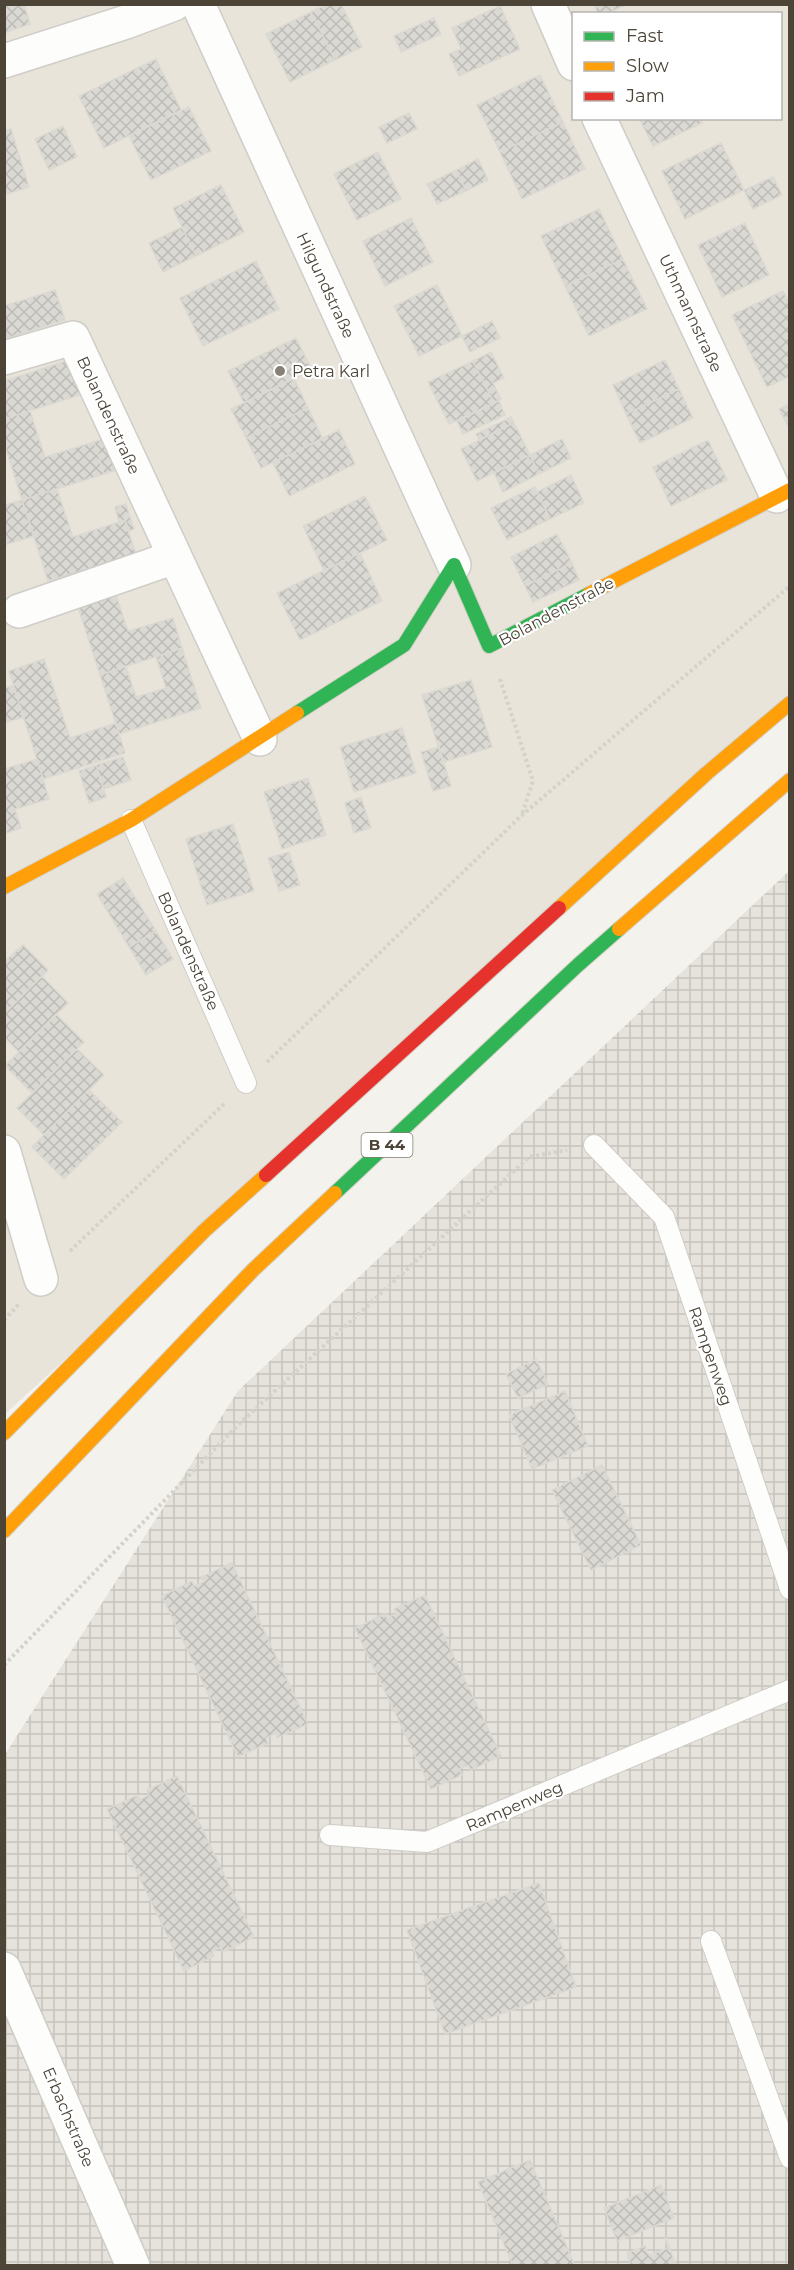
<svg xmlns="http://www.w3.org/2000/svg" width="794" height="2270" font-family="Montserrat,sans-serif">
<defs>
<pattern id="industrial-grid" width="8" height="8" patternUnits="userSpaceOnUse" patternTransform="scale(1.5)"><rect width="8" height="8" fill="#e6e2dc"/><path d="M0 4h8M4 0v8" fill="none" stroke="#c7c3bd"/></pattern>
<pattern id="building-cross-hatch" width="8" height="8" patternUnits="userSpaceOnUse" patternTransform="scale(1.5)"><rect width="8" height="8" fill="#dbd9d3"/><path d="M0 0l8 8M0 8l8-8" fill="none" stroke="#bdbbb6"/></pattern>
</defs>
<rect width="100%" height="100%" fill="#f3f2ed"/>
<path fill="#e8e4da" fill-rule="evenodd" d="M5,5H789V700L5,1414ZM574,14H780V118H574Z"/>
<path fill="url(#industrial-grid)" d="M789,871V2265H5L4,1756L238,1391Z"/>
<path fill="url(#building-cross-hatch)" stroke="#dcd9d3" stroke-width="1.5" d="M4,4H24L30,24L4,33Z
M327,4H341L362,47L335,60L311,12Z
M594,4H627L607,14H598Z
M500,6L520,49L459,76L449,54L461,49L452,28Z
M311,12L335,60L290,82L266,34Z
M434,18L441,34L401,52L394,36Z
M156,59L181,110L104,148L79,96Z
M540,75L563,122L500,152L477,105Z
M189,107L211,151L151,180L129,136Z
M409,113L417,129L387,143L379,127Z
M639,118H700L702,123L653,146Z
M563,122L585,169L522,199L500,152Z
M63,126L77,157L49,170L35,139Z
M11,129L29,187L4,195V131Z
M721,143L744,190L685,219L662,171Z
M378,152L401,199L357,220L334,174Z
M478,159L488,180L466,191L456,170Z
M456,170L466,191L437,204L427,184Z
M773,177L782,195L753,209L744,190Z
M221,185L244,232L196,256L173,208Z
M599,209L623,259L565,286L541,236Z
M411,218L433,262L385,286L363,241Z
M745,223L769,275L722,297L698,245Z
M182,227L196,256L163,272L149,243Z
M623,259L647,309L589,336L565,286Z
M256,261L279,309L203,346L180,298Z
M437,285L462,336L419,356L394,306Z
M55,290L65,320L4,339V306Z
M783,291L790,304V376L767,387L732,315Z
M492,321L500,338L470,352L462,336Z
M296,338L312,370L244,403L228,371Z
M491,352L504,378L493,383L501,399L494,403L473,361Z
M72,359L83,394L4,419V381Z
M665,360L679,389L626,414L613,385Z
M473,361L494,403L449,424L428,382Z
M294,378L308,408L246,438L231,409Z
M679,389L693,418L640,443L626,414Z
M499,401L505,415L463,434L457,421Z
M790,404V430L779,409Z
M308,408L323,439L261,468L246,438Z
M30,411L45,457L94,442L104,474L22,500L4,443V419Z
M511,417L514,423L479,440L476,434Z
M514,423L530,455L477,481L461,449Z
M339,430L355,464L289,496L273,463Z
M109,437L123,468L104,474L94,442Z
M562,439L571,458L539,474L530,455Z
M708,440L727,480L671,506L653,467Z
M530,455L539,474L503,492L494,473Z
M571,475L584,503L550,519L537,492Z
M535,487L550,519L507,540L491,508Z
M57,489L73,537L125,520L136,554L48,581L22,500Z
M365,496L387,540L324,571L303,526Z
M22,500L34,536L4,545V505Z
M126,504L134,529L129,531L125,520L119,522L115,507Z
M557,534L572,563L525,586L511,557Z
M360,553L382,601L300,640L277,593Z
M572,563L579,580L533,602L525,586Z
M113,586L128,631L173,618L182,648L100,675L75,598Z
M182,648L201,708L119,734L100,675L126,666L136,697L166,688L156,657Z
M44,659L70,738L116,723L125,753L43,779L9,671Z
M471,680L492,747L443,762L422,695Z
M13,686L24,717L4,723V688Z
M402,728L416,773L354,792L340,747Z
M439,747L451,786L433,791L421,752Z
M123,757L131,780L104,789L96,765Z
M37,759L49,799L15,809L21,828L4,834V769Z
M96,765L106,797L89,803L79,771Z
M308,778L326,835L282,849L264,792Z
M361,797L371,828L354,833L345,803Z
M233,824L254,891L207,905L186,839Z
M289,852L300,885L279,891L268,858Z
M123,878L156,931L129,947L97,894Z
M156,931L173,959L146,975L129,947Z
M23,945L48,970L5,1013L4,962Z
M42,976L68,1003L19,1052L4,1037V1014Z
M56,1014L84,1042L32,1093L5,1066Z
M77,1049L104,1075L44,1135L17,1108Z
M89,1090L122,1122L64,1179L32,1147Z
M536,1359L548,1384L518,1398L506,1374Z
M565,1391L588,1446L532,1469L509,1415Z
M602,1465L641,1545L591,1570L552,1490Z
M232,1563L308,1724L277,1738L275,1733L266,1738L268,1743L238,1757L162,1596L192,1581L194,1586L204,1582L201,1577Z
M425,1595L501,1756L471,1770L468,1765L459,1769L462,1775L431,1789L355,1628L385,1614L387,1618L396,1614L394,1609Z
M177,1776L254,1937L223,1952L221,1947L212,1951L214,1956L184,1971L107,1809L138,1795L140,1800L149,1795L147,1790Z
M539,1883L576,1987L445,2034L407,1930Z
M530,2160L575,2266H513L478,2182Z
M661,2185L674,2218L617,2241L604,2208Z
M666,2238L676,2266H631L627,2253L645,2246L649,2255L668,2248L665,2239Z"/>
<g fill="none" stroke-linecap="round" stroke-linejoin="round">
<defs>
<path id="lane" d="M131,820L246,1083
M594,1145L664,1217L790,1589
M330,1835L427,1842L790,1690
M711,1941L790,2158"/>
<path id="street" d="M198,4L454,565
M548,4L574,64
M4,61L126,22L174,4
M599,118L777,496
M4,358L73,338L260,739
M19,611L175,557
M4,1152L41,1279
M4,1969L133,2266"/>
<path id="fast" d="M297,713L404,645L454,565L489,646L589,594
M335,1193L578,965L619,929"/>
<path id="slow" d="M589,594L790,490
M4,887L131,820L297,713
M559,908L707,773L790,703
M619,929L790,780
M4,1433L204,1231L266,1175
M4,1531L253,1270L335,1193"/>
<path id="jam" d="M266,1175L559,908"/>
</defs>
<use href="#lane" stroke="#cfcdc7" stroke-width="22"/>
<use href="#street" stroke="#cfcdc7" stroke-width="36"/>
<use href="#fast" stroke="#d3cfc3" stroke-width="16"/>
<use href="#slow" stroke="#d3cfc3" stroke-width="16"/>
<use href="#jam" stroke="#d3cfc3" stroke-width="16"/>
<path stroke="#d3d2cb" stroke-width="4" stroke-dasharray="3 3" stroke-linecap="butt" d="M500,679L533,781L522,814
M267,1062L521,816L790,586
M70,1251L225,1103
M4,1320L19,1304
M4,1665L240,1423L529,1157L567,1150"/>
<use href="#lane" stroke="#fdfdfc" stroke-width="20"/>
<use href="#street" stroke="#fdfdfc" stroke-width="33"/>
<use href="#fast" stroke="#30b455" stroke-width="14"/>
<use href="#slow" stroke="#ff9f0a" stroke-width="14"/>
<use href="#jam" stroke="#e5322d" stroke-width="14"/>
</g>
<circle fill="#868177" stroke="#fff" stroke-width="2" cx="280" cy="371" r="6"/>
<g text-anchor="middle" stroke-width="4.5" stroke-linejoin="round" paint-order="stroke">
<rect fill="#fff" stroke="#817c73" stroke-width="1.5" x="361.5" y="1133" width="51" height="24" rx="4.5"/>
<g font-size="15" font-weight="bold" fill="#4b4437">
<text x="387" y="1150">B 44</text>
</g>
<g font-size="16" fill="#4b4437" stroke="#fff">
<text transform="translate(326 285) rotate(65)" y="6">Hilgundstraße</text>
<text transform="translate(691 313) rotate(65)" y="6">Uthmannstraße</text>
<text transform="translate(109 415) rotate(65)" y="6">Bolandenstraße</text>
<text transform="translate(556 611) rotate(-28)" y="6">Bolandenstraße</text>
<text transform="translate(189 951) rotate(66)" y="6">Bolandenstraße</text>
<text transform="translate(711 1356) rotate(71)" y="6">Rampenweg</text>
<text transform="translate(514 1806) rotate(-23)" y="6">Rampenweg</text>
<text transform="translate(69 2117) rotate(67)" y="6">Erbachstraße</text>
</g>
<g font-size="16" fill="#4b4437" stroke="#fff" text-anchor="start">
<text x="292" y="377">Petra Karl</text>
</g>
</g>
<rect width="794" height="2270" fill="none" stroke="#4b4437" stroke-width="12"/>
<rect x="572" y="12" width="210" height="108" fill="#ffffff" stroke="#b7b4af" stroke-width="1.5"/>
<rect x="584" y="32" width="30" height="9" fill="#30b455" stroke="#b7b4af" stroke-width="1.5"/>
<text x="626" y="42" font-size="18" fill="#4b4437">Fast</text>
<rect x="584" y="62" width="30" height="9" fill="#ff9f0a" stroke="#b7b4af" stroke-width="1.5"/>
<text x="626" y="72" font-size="18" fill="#4b4437">Slow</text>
<rect x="584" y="92" width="30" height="9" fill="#e5322d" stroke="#b7b4af" stroke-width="1.5"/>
<text x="626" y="102" font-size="18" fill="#4b4437">Jam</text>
</svg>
